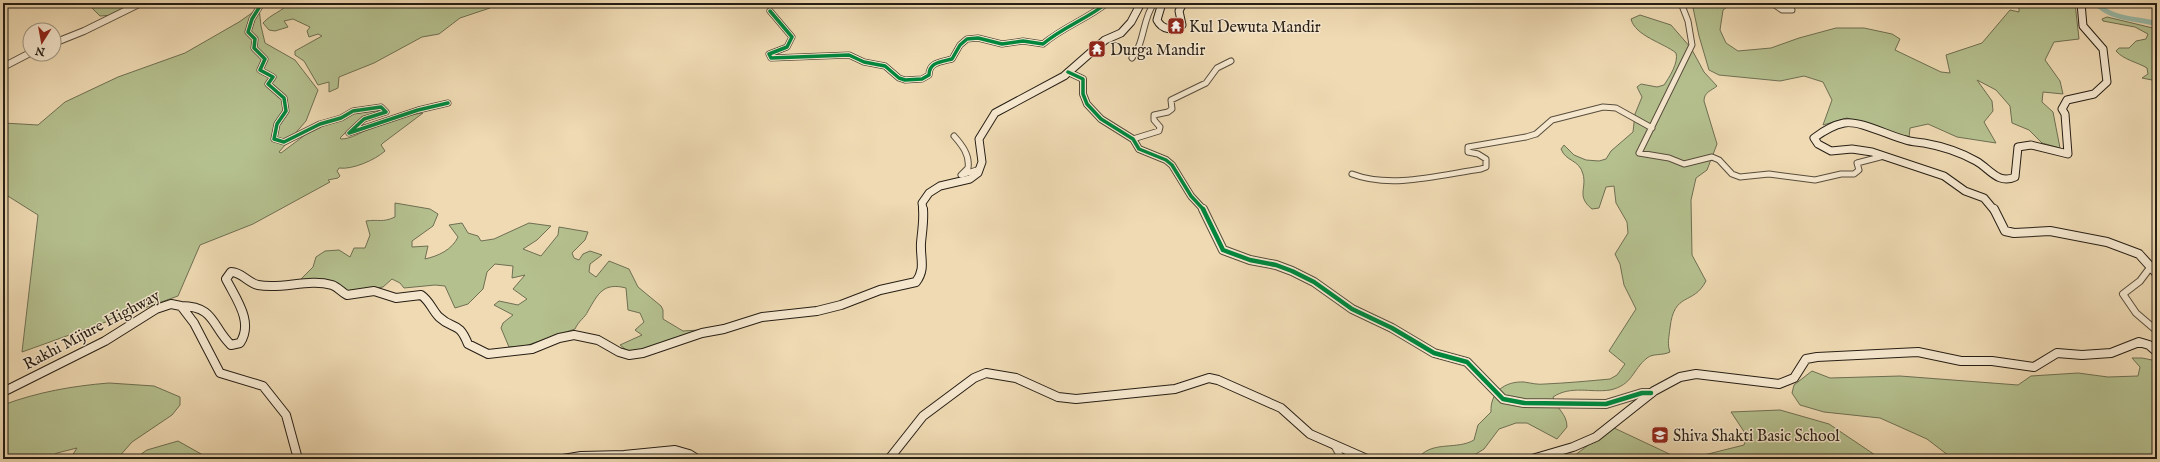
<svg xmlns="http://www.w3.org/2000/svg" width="2160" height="462" font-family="'IM FELL English',serif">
<rect width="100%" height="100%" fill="#efdab3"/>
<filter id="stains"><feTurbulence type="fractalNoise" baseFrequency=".005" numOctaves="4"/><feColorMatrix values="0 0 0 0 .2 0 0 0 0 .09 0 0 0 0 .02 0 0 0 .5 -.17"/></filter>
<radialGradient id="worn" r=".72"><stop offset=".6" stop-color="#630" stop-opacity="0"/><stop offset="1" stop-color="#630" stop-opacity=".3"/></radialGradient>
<path fill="#b5c08f" stroke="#6e6f52" d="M87,3H135L114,15L100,16Z
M289,3H487L490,8L460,18L439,34L422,37L374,63L339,77L338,88L329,92V82L318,85L304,61L295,55V51L322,36L318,34L309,37L307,31L310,27L293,19L284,21L288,27L275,31L269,30L263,23C271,14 283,11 289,3Z
M1692,3H1732L1723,10L1720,30L1726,43L1738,51L1771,48L1799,38L1836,28H1864L1892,34L1900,39L1895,50L1941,72L1950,73L1946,55L1982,43L2010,10L2019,12V3H2075L2079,39L2054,42L2045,60L2060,81L2063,94L2043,92L2042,102L2053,112L2060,148L2042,143L2029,130L2012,123L2010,106L1996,90L1977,80L1992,101L1993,111L1984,122L1996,143L1957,137L1928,124L1910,128L1909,138L1847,118L1823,125L1832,100L1823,82L1804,76L1780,81L1719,75L1709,70L1699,36Z
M259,8L261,26L265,43L295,60L318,90L306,121L279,152L281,153L305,135L323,126L352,114L381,110L380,112L349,129L340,138L341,139C352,139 360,132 370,129C387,122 406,115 423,113L383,143L381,145L385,151C375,160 352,170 339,168L337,171L340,176L338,178L328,180L330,182L253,224L200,245L178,296L22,352L38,215L3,193V123L38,125L65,102L118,77L185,53L239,22Z
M1640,15L1671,25L1691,48L1704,72L1717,86C1711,91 1704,92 1704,101L1717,144L1707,170L1696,178L1691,200L1692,255L1706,281C1693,306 1674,291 1670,328C1669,337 1667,344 1670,352C1662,356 1653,353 1647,358C1632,370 1633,385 1610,390C1591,393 1571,385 1553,397C1556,409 1567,413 1567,427L1557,439L1527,423H1516L1499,429L1484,449L1468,459H1424L1420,456C1434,441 1457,450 1474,440L1478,425L1491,412C1490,393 1504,381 1524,382C1531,383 1538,385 1545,384C1567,383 1589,381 1610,379L1617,375L1625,364L1609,351L1636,309L1624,285L1620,264L1615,254L1628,233L1627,222L1616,203L1614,186L1606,187L1599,208L1592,209C1576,196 1587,189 1583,174C1579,159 1566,162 1561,149L1564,145L1574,155L1586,160L1599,161L1606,159L1611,151L1633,132L1635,114L1642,97L1637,87L1641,84L1657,87L1664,85C1669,78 1679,62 1676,53C1664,43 1635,36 1631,19Z
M2107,17L2157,29V81L2142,78L2148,74L2147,68C2137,62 2124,60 2116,51L2119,48H2129L2136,41L2146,39L2148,34L2135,27L2103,21L2102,19Z
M395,203L430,209L438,214L433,226L412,241V247L428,246L425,259C438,256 452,250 458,237L449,225L462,223L468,233L478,236L481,241L494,239L529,223L551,226L537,240L523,249L541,256L558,235L559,227L588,232L585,240L572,253L574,258L579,260L583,254L590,251L602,255L590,264L589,272L596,277L609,261L629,269L638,287L661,306L663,310V319L683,331L699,330L660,345L629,352L620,345L642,335L635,330L644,322L640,313L628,310L626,288C603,282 598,294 588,311C585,318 579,320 575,329L525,346L509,347L501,328L503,323L513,315L494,305L499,301L518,305L527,299L513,289L525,275L512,278L513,266L495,264L487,272L483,289L468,304L455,308L445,286L435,285L404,288L400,283L392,279L383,287L347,293L338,285L296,284L313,267L316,257L325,251L339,250L350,257L354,248H365L370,235L366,221C379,219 382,223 395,217Z
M2132,358H2142L2157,361V459H1953L1927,439L1880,418L1824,412L1800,405L1792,393L1794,385L1812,371L1830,378L1900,376L2018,385L2031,376L2078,373L2108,377L2138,376L2140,367Z
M109,383L154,386L180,397V405L172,415L132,442L117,459H70L77,448L57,453L46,459H3V405C38,392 72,386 109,383Z
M1780,410L1829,424L1881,459H1688L1744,445L1747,436L1731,412Z
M1612,427L1680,459H1570Z
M178,441L210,459H134L147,450Z"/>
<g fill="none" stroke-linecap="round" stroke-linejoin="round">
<path stroke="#9abba9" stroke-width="5" d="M2096,3C2112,20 2136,18 2157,24"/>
<defs>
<path id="minor-far1" d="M262,3L252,19L248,32L255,39L254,48L265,59L260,70L273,77L268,84L284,98L286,111L277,124L274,139L284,142L320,124L341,118L353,111L381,107L386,112L364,119L349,133L418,110L448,103
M1681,3L1688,21L1692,45L1639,153L1669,158L1684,164L1712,157L1719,160L1732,174L1740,177L1769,174L1815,180L1841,174H1854L1859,170L1857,163L1884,156
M1772,3L1782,10H1792L1788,3
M770,11L792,37L787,47L769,54L771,58L849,55L864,62L885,66L899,78L905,80L922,79L929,75C929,62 941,62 952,59L960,45L967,39L978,38L1002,44L1023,41L1043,44C1063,27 1087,19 1107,3
M1132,58C1145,42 1142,20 1154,3
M954,136C962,145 970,155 968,168L961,175L980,169
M1133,139L1159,131L1160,127L1154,120V115L1168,112L1172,109L1171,100L1206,83L1217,68L1231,61
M1352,174C1391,189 1440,175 1481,169L1486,167V159L1478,154L1468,152V147L1526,137L1536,134L1552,120L1603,107L1616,108L1652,128"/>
<path id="minor" d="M2149,269L2140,281L2123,294L2136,313L2157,331
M1334,445L1342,459"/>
<path id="tertiary-far1" d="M54,43L84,31L141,3
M3,67L30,53
M1068,72L1083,79V94L1087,104L1101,119L1133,139L1139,149L1166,160L1172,165L1191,196L1204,210"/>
<path id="tertiary" d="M1203,209L1223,250L1250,260L1276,265L1292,271L1314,282L1352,309L1392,328L1434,353L1467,362L1503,399L1524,403L1606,404L1642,393H1651"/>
<path id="secondary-far1" d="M1162,3L1157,20C1162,30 1173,31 1182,25L1179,11L1183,3
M923,210L922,203L929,193L940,186L970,179L978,173L982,162L979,139L995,113L1064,76L1105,40L1121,33L1131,22L1141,3
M1994,210L1984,198L1965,191L1944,176L1872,152L1852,149L1831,151L1818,144L1814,138C1822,132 1834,125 1844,123C1860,120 1889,136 1906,140C1911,142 1918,142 1924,143C1941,146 1960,152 1976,161C1989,168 1998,185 2015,177L2018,147L2031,145L2068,154L2065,114L2062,109L2067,100L2094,94L2107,82L2103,49L2083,26L2081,3"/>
<path id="secondary" d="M1994,209L2005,231L2014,233L2050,231L2107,242L2139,254L2157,274
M181,306C215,306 212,327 231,345L240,343C254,322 236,299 226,279L231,272C242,272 248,283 258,285C282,290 308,278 332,285C338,287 341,292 347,295L374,291L396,298L421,295C430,301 432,310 439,317C454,331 458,320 468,344L488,354L532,349L559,338L574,335L598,340L619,352L629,355L643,353L702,333L724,329L762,317L817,311L841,305L880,290L916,282C926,269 920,258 921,243C922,231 924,221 923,209
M3,392L105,341L156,309L171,304L181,306L194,323L220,373L263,386L286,415L298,459
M563,459L581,456L624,455L675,450L689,454L697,459
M889,459L923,416L974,378L986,373L1016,378L1058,397L1076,399L1175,389L1209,378L1218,380L1281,408L1310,434L1367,459
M1532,459L1573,447L1596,437L1654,391L1680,377L1696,374L1779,384L1794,378L1806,359L1817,357L1918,352L1961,361H1992L2034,367L2057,353L2082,355L2111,353L2139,342L2149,345L2157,352"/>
</defs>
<use href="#minor-far1" stroke="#584d3c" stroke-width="7"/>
<use href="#minor" stroke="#584d3c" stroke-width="8"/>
<use href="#tertiary-far1" stroke="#584d3c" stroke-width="8"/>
<use href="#tertiary" stroke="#584d3c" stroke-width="10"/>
<use href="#secondary-far1" stroke="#261e14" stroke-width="9"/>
<use href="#secondary" stroke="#261e14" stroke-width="10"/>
<use href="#minor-far1" stroke="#f5e7ce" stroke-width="5"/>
<use href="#minor" stroke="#f5e7ce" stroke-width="6"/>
<use href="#tertiary-far1" stroke="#f5e7ce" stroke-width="6"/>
<use href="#tertiary" stroke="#f5e7ce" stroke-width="8"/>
<use href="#secondary-far1" stroke="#f5e7ce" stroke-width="7"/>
<use href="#secondary" stroke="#f5e7ce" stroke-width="8"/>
<defs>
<path id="cycleway-far1" d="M262,3L252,19L248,32L255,39L254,48L265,59L260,70L273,77L268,84L284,98L286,111L277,124L274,139L284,142L320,124L341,118L353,111L381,107L386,112L364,119L349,133L418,110L448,103
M770,11L792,37L787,47L769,54L771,58L849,55L864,62L885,66L899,78L905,80L922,79L929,75C929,62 941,62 952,59L960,45L967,39L978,38L1002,44L1023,41L1043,44C1063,27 1087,19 1107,3
M1068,72L1083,79V94L1087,104L1101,119L1133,139L1139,149L1166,160L1172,165L1191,196L1204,210"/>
<path id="cycleway" d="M1203,209L1223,250L1250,260L1276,265L1292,271L1314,282L1352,309L1392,328L1434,353L1467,362L1503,399L1524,403L1606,404L1642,393H1651"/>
</defs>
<use href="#cycleway-far1" stroke="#f5e7ce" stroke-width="5.5"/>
<use href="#cycleway" stroke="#f5e7ce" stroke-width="7"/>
<use href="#cycleway-far1" stroke="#00873e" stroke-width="3.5"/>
<use href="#cycleway" stroke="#00873e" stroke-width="4.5"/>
</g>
<defs>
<symbol id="temple-square" viewBox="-11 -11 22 22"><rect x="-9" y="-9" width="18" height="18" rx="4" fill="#8f2418" stroke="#f5e7ce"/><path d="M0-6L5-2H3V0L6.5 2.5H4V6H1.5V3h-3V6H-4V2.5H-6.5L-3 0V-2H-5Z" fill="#fff"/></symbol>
<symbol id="school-square" viewBox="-11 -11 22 22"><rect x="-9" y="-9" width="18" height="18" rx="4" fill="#8f2418" stroke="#f5e7ce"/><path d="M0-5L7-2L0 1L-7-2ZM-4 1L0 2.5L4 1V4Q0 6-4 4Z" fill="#fff"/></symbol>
</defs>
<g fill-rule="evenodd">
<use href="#temple-square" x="1166" y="16" width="20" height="20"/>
<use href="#temple-square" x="1087" y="39" width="20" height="20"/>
<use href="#school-square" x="1650" y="425" width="20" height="20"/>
</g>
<g text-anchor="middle" stroke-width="3" stroke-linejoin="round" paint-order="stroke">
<g font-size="16" fill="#261e14" stroke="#f5e7ce" text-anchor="start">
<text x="1189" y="32">Kul Dewuta Mandir</text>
<text x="1110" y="55">Durga Mandir</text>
<text x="1673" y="441">Shiva Shakti Basic School</text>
</g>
<g font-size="16" fill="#261e14" stroke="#f5e7ce">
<text transform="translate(91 329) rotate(-28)" y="6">Rakhi Mijure Highway</text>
</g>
</g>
<rect width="2160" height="462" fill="none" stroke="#efdab3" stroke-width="16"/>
<rect x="4" y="4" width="2152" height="454" fill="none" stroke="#261e14" stroke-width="2"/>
<rect x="8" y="8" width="2144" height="446" fill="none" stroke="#261e14"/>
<g transform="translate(42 42) rotate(191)"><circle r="19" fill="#f5e7ce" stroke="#a29784"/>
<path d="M0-3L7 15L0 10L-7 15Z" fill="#8f2418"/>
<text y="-6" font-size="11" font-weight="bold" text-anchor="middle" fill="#261e14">N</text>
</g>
<rect width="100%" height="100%" filter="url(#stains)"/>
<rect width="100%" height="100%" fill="url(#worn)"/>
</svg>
